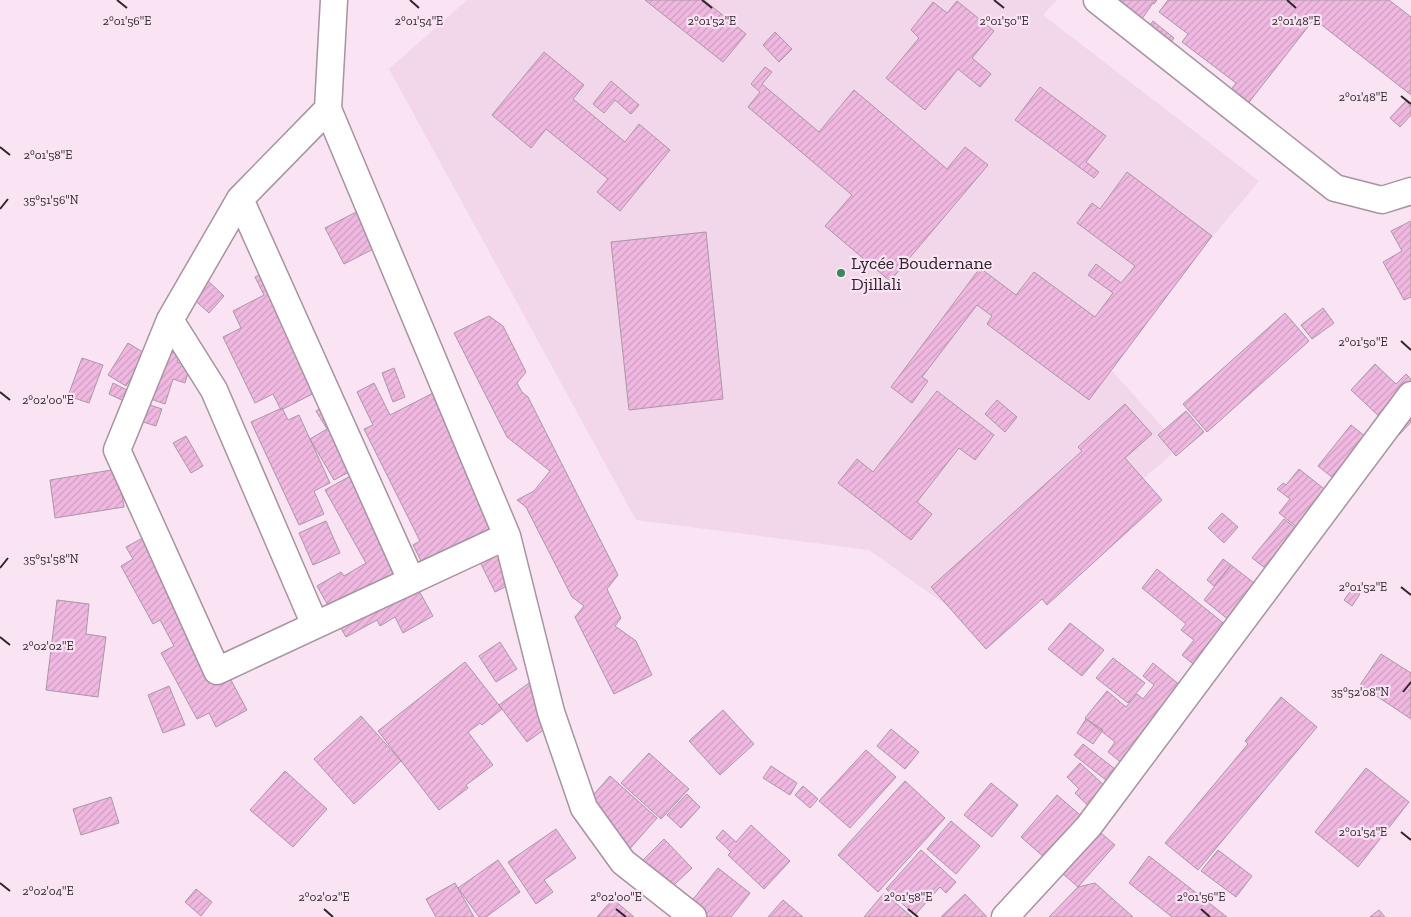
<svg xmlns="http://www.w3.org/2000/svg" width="1411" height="917" font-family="'Zilla Slab',serif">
<defs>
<pattern id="building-hatch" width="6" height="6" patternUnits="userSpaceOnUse" patternTransform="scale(1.25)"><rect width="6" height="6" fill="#f0b8e1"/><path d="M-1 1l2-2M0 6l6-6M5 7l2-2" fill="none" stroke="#ce9ec1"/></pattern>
</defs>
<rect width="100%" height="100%" fill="#fae4f4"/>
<path fill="#f2d6ea" d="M467,0H1057L1043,15L1259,181L1106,364L1166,431L1171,455L973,624L869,550L636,520L389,69Z"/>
<path fill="url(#building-hatch)" stroke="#ab97a5" d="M645,0H704L746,34L723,62Z
M1095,0H1157L1154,4L1153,3L1137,26Z
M1168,0H1389L1411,17V95L1314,19L1243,110L1225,97L1236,83L1182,42L1188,34L1159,12Z
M957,1L994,31L972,58L991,74L980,87L958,69L925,110L886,78L919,38L911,30L933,2L947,13Z
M1153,21L1174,38L1164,51L1143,34Z
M775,32L792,49L779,62L763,45Z
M544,52L584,85L573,99L625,142L639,124L670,150L620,211L597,192L608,179L546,129L531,148L492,115Z
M765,67L772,72L762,84L819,132L854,90L947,169L965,147L988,165L890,281L825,226L852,195L748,107L760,92L751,84Z
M611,81L639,105L631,114L615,100L604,113L593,104Z
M1040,87L1106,136L1086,162L1099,172L1094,178L1015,120Z
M1406,101L1411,106V115L1400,127L1390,118Z
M1127,172L1212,236L1089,400L987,324L992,316L977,305L922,377L928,381L912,403L891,387L980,268L1016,295L1034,272L1095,317L1113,293L1088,275L1096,264L1121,283L1135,266L1077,223L1092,203L1100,209Z
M366,207L385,243L344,264L325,228Z
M1411,221V297L1404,300L1383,262L1402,251L1391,231Z
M706,232L723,399L629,410L611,242Z
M269,270L328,386L281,410L273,394L255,403L223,337L241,328L233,311L264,295L255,277Z
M205,278L224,296L209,313L189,295Z
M1323,308L1334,323L1312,339L1301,325Z
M1285,313L1309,341L1207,432L1183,404Z
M489,316L503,326L526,372L517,383L522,392L528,397L618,575L607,589L621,618L615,626L636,641L652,675L614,694L575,617L584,606L572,597L526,507L517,500L534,491L550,471L507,437L454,333Z
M165,337L184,343L177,362L190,366L185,383L173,379L165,404L131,392Z
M128,343L146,354L126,386L108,375Z
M82,358L103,365L89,403L68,396Z
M1375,364L1396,384L1406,374L1411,379V422L1399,435L1351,390Z
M394,368L405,397L393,402L382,373Z
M113,383L131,392L126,402L109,394Z
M374,383L390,415L437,391L529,575L495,592L477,556L430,579L413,545L420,541L364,429L373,425L357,392Z
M937,391L994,435L975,460L959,448L917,502L932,514L911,540L838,483L857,459L873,472Z
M129,398L162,409L156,426L124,416Z
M997,400L1017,417L1005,432L985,414Z
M330,403L364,464L334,480L310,439L327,429L316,411Z
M1125,404L1152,434L1125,458L1162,500L1047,605L1042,599L986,649L931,587L1082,451L1078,447Z
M282,408L288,420L299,415L330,483L314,491L324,514L299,525L251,422Z
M1186,411L1204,432L1176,456L1158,435Z
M1351,425L1381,449L1348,490L1318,466Z
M186,436L203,466L191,473L173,443Z
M118,469L124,507L55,518L50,480Z
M1299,469L1342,503L1313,540L1279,513L1290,499L1277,489L1283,483L1286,485Z
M354,474L433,616L403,633L395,617L380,626L377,620L346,637L317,586L341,572L344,576L366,563L325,490Z
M1222,513L1238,527L1224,543L1208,528Z
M1284,519L1313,542L1282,581L1252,558Z
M326,521L340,553L313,565L299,533Z
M152,533L247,710L216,727L209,713L197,719L161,653L174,646L160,620L153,624L121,566L133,559L126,547Z
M1223,559L1231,565L1214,586L1207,580Z
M1231,565L1272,597L1245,633L1204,600Z
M1157,569L1244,640L1212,679L1182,655L1194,640L1181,630L1186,624L1142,588Z
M1352,589L1360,594L1352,606L1344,600Z
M57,600L89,604L86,634L106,637L98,697L46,690Z
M1070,623L1104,650L1082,676L1048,649Z
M500,642L517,669L496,682L479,656Z
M1381,654L1411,673V719L1360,685Z
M1113,658L1145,683L1128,703L1096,678Z
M465,662L502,709L482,725L480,723L468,732L493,765L466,785L468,788L439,810L378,731Z
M1153,663L1198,700L1138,776L1108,752L1115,742L1085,718L1107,691L1126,707L1137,694L1143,699L1154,685L1143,676Z
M529,683L557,720L527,742L499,705Z
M169,686L185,725L163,733L148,695Z
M1281,697L1317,727L1198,870L1165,843L1248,744L1245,741Z
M723,710L754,744L720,775L689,741Z
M361,716L401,761L354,804L314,759Z
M1086,719L1103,730L1093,744L1077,733Z
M891,729L919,752L905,769L877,746Z
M1083,744L1134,784L1125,795L1074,755Z
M866,750L896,777L850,828L819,801Z
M649,753L689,789L661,819L621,783Z
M1080,763L1121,801L1103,820L1075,793L1079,789L1067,777Z
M771,766L797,783L790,795L763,778Z
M1366,768L1409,802L1358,867L1315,832Z
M285,771L327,809L293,847L250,810Z
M610,776L657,818L626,853L579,811Z
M905,781L945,818L878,892L838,855Z
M991,783L1018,805L992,837L964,815Z
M803,786L818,799L810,808L795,795Z
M687,794L700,807L681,828L667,815Z
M1057,795L1115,845L1078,887L1021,837Z
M111,797L119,823L81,835L73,809Z
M951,821L980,846L956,874L927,849Z
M751,825L790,861L764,889L728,855L731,852L716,838L723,830L736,842Z
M556,829L576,858L544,880L553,892L536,904L508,862Z
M664,839L692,868L659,899L632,871Z
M921,850L956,882L946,893L940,887L915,915L886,889Z
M1218,850L1252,876L1236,897L1201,871Z
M1149,856L1227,917H1172L1129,883Z
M498,860L520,892L486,917H479L458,888Z
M718,868L750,893L731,917H707L690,903Z
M455,883L474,917H436L426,899Z
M1095,883L1133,917H1049L1078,887Z
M196,889L212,902L201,916L185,902Z
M884,893L912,917H864Z
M965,894L987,917H941Z
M613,899L634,917H597Z
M783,900L803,917H768Z
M1379,910L1385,917H1370Z"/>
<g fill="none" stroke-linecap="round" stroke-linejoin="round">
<defs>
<path id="street" d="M334,0L328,109L507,536L551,712L584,808L623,862L693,917
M1097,0L1335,188L1382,200L1411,191
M328,109L240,199L170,320L117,450L217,671L507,536
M240,199L411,580
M170,320L214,390L315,625
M1005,917L1089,826L1411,395"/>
</defs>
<use href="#street" stroke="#a793a1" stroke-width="29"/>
<use href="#street" stroke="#fff" stroke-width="26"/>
</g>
<path fill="none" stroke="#2e262c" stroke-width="2" d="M117,0L127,8M410,0L419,8M702,0L712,8M994,0L1004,8M1287,0L1296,8M1401,96L1411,104M0,147L10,155M0,209L8,199M1401,341L1411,350M0,392L10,400M0,568L8,558M1401,587L1411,595M0,637L10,645M1403,692L1411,682M1401,832L1411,840M0,883L10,891M324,909L333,917M616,909L626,917M908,909L918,917M1201,909L1210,917"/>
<circle fill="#37895a" stroke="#fae4f4" stroke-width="2" cx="841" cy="273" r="5"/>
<g text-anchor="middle" stroke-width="4.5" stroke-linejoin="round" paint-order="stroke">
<g font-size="18" fill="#2e262c" stroke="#fae4f4" text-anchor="start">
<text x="851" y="269">Lycée Boudernane<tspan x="851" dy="21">Djillali</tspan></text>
</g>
</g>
<g font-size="12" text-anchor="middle" fill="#2e262c" stroke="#fae4f4" stroke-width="4.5" stroke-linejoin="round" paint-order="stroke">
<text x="127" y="25">2°01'56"E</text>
<text x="419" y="25">2°01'54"E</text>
<text x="712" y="25">2°01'52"E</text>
<text x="1004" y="25">2°01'50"E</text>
<text x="1296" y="25">2°01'48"E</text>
<text x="1363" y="101">2°01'48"E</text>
<text x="48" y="159">2°01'58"E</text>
<text x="51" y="204">35°51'56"N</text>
<text x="1363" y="346">2°01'50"E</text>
<text x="48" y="404">2°02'00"E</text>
<text x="51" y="563">35°51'58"N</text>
<text x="1363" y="591">2°01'52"E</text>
<text x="48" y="650">2°02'02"E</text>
<text x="1360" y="696">35°52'08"N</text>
<text x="1363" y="836">2°01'54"E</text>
<text x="48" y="895">2°02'04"E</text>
<text x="324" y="901">2°02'02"E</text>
<text x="616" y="901">2°02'00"E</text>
<text x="908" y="901">2°01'58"E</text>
<text x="1201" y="901">2°01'56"E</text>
</g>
</svg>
